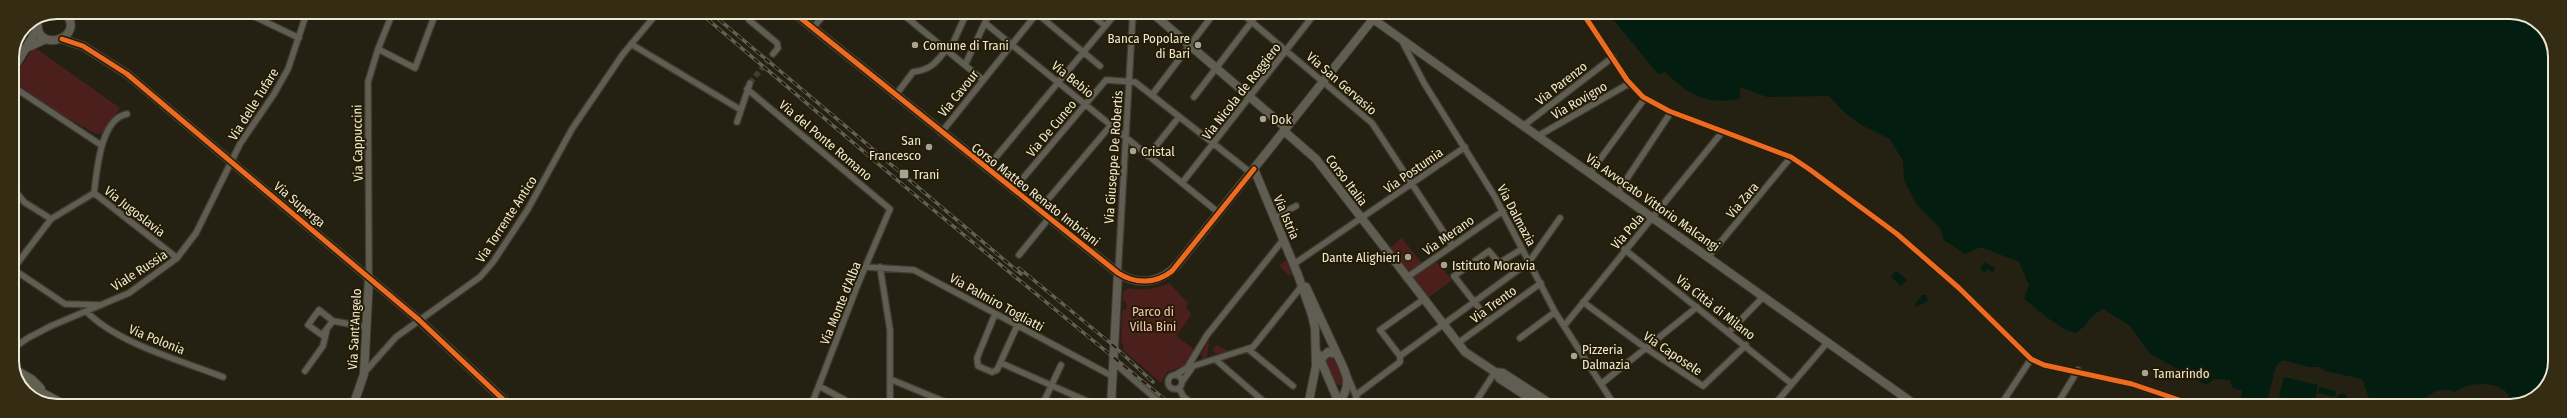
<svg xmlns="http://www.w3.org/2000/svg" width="2567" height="418" font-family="'Fira Sans Condensed',sans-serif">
<rect width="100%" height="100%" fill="#252112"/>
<path fill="#4b201c" d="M34,47L120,108L104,133L96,134L57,112L12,81Z
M1402,238L1425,267L1435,260L1452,280L1426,299L1388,249Z
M1286,260L1292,274L1290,276L1279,266Z
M1169,283L1188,303L1186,307L1191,315L1176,336L1195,350L1184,366L1167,372L1161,383L1122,349L1124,346L1121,342L1122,311L1127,308L1126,303L1123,300V292L1129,288C1143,291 1155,289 1169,283Z
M1209,340L1207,358L1202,361L1203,357L1201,355Z
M1216,345L1228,351L1227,352L1216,354L1213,350Z
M1328,356L1336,357L1345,382L1342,385L1334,384L1325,362Z"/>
<path fill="#031d11" d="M1607,12H2516L2542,25L2555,51V367L2539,395L2511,406C2513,379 2469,380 2455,392C2438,385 2429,395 2417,406H2372L2362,379L2325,371L2319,367H2309L2282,360L2276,366L2268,398L2263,401L2241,400L2242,391L2232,387L2230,380L2214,379L2206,385L2149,353L2130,326L2103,309C2091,314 2089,324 2076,333C2057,329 2040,311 2024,299L2029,285L2019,262L1981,247L1965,254L1944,240L1940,228L1917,205L1904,180L1903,161L1890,139L1865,127L1845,113L1829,96L1767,97L1740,87V99C1707,105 1688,95 1665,72L1658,74Z
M1984,262L1995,268L1993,272L1987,269L1985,272L1980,269Z
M1896,271L1907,280L1901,286L1891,277Z
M1922,295H1926L1928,301L1916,307L1915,304Z
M2284,377L2318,385L2314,405L2279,397Z
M2319,387L2336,391L2335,397L2318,393Z
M2336.5 399a5.5 5.5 0 1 1 11 0a5.5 5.5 0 1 1-11 0Z"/>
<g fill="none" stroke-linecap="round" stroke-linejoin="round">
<path stroke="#433f30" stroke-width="5.5" stroke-dasharray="5.5 3" stroke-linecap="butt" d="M750,83L773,54"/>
<defs>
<path id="street" d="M245,12L299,38
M750,12L748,15L749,20L777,43L778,48L773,54
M900,12L983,80
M1035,12L1100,66
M1088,12L1105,26
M1240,12L1372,123L1452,245
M1364,12L1373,19L1378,12
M1582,12L1627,80L1643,97L1669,111L1791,157L1809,169L1897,234L1959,288L2031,359L2044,365L2132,384L2197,406
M985,23L1219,213
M813,28L826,12
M1402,41L1424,83L1495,197L1555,312L1615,406
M631,44L741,110
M378,49L415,68L436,12
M949,52L967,12
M965,65L990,12
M12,86L101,145
M747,89L890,209L858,284L811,406
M1152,95L1215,12
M895,96L913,72C930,70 936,63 946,50
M1194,97L1259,12
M127,114C100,119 97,171 94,193L177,258
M737,122L750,83
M1523,126L1613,57
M941,133L1038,12
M1538,136L1630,83
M1148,156L1179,117
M986,169L1117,12
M1590,173L1645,98
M1182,183L1316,12
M12,187L24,202L51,219
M1013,190L1106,80L1135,82L1251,173
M1618,192L1671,112
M94,193L51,219L13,269L65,304L101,305
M1039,210L1111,125
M1274,218L1296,206
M1624,249L1792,384
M1019,255L1049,218
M1709,256L1791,157
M1294,264L1465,147
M865,267L914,270L1112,376
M880,267L890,330V406
M1118,273L1133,12
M369,277L368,82L378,49L393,12
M1406,278L1503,211
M1583,302L1647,349L1703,386L1746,345
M319,310L333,321L322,335L308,325Z
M87,312C117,343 182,361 223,377
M995,314L977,358L978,366L992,372L997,370L1017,326
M333,321L366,327
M1489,321L1454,276L1489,251L1499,263L1522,249
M1564,326L1723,131
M1729,332L1764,296
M1520,338L1555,312
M1458,343L1541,283
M12,349L28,338L51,326L129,293L177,258L196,233L240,144L274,94L288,69L307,12
M1248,349L1293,386
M1400,356L1529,262L1560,218
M1400,356L1380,330L1424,299
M1216,360L1269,406
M1113,362L1164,406
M1001,363L1098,406
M1187,368L1207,335L1283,240
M305,371L323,346L327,329
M364,373L396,337L480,277L493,262L528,209L572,129L623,54L658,12
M1175,375L1187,368L1253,347L1301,287
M1168 382a7 7 0 1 1 14 0a7 7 0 1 1-14 0Z
M1348,377L1360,406
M890,379L955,406
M1182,382L1192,368
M1601,384L1697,307
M819,386L856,406
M1179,388L1183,396L1195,406
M1356,395L1400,362V356
M1045,399L1061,365
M1473,406L1495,372
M1607,406L1613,402
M1773,406L1827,343
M2000,406L2031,359
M2056,406L2078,370"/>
<path id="secondary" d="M793,12L1118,273C1138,286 1161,283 1177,265L1373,19L1917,406
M1151,12L1286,128
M38,20C32,56 90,38 64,12
M62,39L83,46L127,74L419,320L510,406
M26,48L46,39
M12,71L38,28
M1284,131L1316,159L1465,352L1495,372L1500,379L1542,406
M1254,169L1298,275L1312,315L1315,328L1316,366
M1306,287L1337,354
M1318,354L1339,403
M1321,359L1328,352L1337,354C1347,375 1353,382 1339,403
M1495,372L1503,373L1554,406
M353,406L364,374L369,277
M1111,406L1118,273
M1308,406L1316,366L1319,362
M1322,406L1339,403"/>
<path id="highway" d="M14,370L31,380L40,389
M20,382L65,406"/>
</defs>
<use href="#street" stroke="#3f3b31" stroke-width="8"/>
<use href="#secondary" stroke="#3f3b31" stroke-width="10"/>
<use href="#highway" stroke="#3f3b31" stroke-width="12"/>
<use href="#street" stroke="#605d53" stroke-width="5.5"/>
<use href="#secondary" stroke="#605d53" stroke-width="8"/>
<use href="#highway" stroke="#606250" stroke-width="10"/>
<defs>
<path id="rail" d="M699,12L909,190L1173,406
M710,12L1021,274
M1019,268L1114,346L1153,382"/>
</defs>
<use href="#rail" stroke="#626055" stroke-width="3.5"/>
<use href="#rail" stroke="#241c02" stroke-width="2" stroke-dasharray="6" stroke-linecap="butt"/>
<defs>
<path id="cycleway" d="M793,12L1118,273C1135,284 1156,284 1172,271L1254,169
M1582,12L1627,80L1643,97L1669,111L1791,157L1809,169L1897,234L1959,288L2031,359L2044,365L2132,384L2197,406
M62,39L83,46L127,74L419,320L510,406"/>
</defs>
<use href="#cycleway" stroke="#241c02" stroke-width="8"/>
<use href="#cycleway" stroke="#ed6a23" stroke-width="5"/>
</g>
<g fill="#a7a293" stroke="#241c02" stroke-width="1.5">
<circle cx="915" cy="45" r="4"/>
<circle cx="1198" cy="45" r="4"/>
<circle cx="1263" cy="119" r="4"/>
<circle cx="929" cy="147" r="4"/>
<circle cx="1133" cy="151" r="4"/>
<rect x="899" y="169" width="10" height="10" rx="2"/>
<circle cx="1408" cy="257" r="4"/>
<circle cx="1444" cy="265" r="4"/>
<circle cx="1574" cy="356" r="4"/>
<circle cx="2145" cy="373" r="4"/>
</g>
<g text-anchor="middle" stroke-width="4" stroke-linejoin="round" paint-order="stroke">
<g font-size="13" fill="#ede8d8" stroke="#241c02" text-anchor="start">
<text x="1190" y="43" text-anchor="end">Banca Popolare<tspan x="1190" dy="15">di Bari</tspan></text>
<text x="923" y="50">Comune di Trani</text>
<text x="1271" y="124">Dok</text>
<text x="921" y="145" text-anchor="end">San<tspan x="921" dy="15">Francesco</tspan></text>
<text x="1141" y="156">Cristal</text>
<text x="913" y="179">Trani</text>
<text x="1400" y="262" text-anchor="end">Dante Alighieri</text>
<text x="1452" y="270">Istituto Moravia</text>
<text x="1582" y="354">Pizzeria<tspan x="1582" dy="15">Dalmazia</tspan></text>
<text x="2153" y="378">Tamarindo</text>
</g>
<g font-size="13" fill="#ede8d8" stroke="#241c02">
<text transform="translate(1073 79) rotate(39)" y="5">Via Bebio</text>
<text transform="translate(1342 83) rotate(41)" y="5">Via San Gervasio</text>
<text transform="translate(1561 83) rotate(-38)" y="5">Via Parenzo</text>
<text transform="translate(1241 91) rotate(-52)" y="5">Via Nicola de Roggiero</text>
<text transform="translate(958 93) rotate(-51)" y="5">Via Cavour</text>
<text transform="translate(1579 100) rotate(-30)" y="5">Via Rovigno</text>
<text transform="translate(253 104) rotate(-58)" y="5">Via delle Tufare</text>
<text transform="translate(1051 128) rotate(-50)" y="5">Via De Cuneo</text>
<text transform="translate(826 140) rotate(40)" y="5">Via del Ponte Romano</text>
<text transform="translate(357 143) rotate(-91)" y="5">Via Cappuccini</text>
<text transform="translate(1113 157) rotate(-86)" y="5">Via Giuseppe De Robertis</text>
<text transform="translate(1413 170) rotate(-35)" y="5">Via Postumia</text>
<text transform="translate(1347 180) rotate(53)" y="5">Corso Italia</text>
<text transform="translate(1036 194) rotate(38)" y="5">Corso Matteo Renato Imbriani</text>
<text transform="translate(1742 200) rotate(-50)" y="5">Via Zara</text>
<text transform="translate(1653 202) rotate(35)" y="5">Via Avvocato Vittorio Malcangi</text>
<text transform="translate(300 204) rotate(40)" y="5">Via Superga</text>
<text transform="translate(135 211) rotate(38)" y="5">Via Jugoslavia</text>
<text transform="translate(1517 215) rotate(62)" y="5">Via Dalmazia</text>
<text transform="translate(1287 217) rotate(67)" y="5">Via Istria</text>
<text transform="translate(506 219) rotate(-57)" y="5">Via Torrente Antico</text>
<text transform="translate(1627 231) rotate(-49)" y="5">Via Pola</text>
<text transform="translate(1448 235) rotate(-35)" y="5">Via Merano</text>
<text transform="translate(139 270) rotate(-33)" y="5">Viale Russia</text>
<text transform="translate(997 302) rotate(29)" y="5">Via Palmiro Togliatti</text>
<text transform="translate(840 303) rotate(-68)" y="5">Via Monte d'Alba</text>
<text transform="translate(1493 304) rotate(-36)" y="5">Via Trento</text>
<text transform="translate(1716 307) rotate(38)" y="5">Via Città di Milano</text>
<text transform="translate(354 329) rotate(-87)" y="5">Via Sant'Angelo</text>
<text transform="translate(157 339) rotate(22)" y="5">Via Polonia</text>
<text transform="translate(1673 353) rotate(34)" y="5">Via Caposele</text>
</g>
<g font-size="13" fill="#f9c2bd" stroke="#241c02">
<text x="1153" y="316">Parco di<tspan x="1153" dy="15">Villa Bini</tspan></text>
</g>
</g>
<path d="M0 0H2567V418H0ZM57 19H2510A38 38 0 0 1 2548 57V361A38 38 0 0 1 2510 399H57A38 38 0 0 1 19 361V57A38 38 0 0 1 57 19Z" fill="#342c13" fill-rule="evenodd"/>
<path fill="none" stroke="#ede8d8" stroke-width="2" d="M57 19H2510A38 38 0 0 1 2548 57V361A38 38 0 0 1 2510 399H57A38 38 0 0 1 19 361V57A38 38 0 0 1 57 19Z"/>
</svg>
